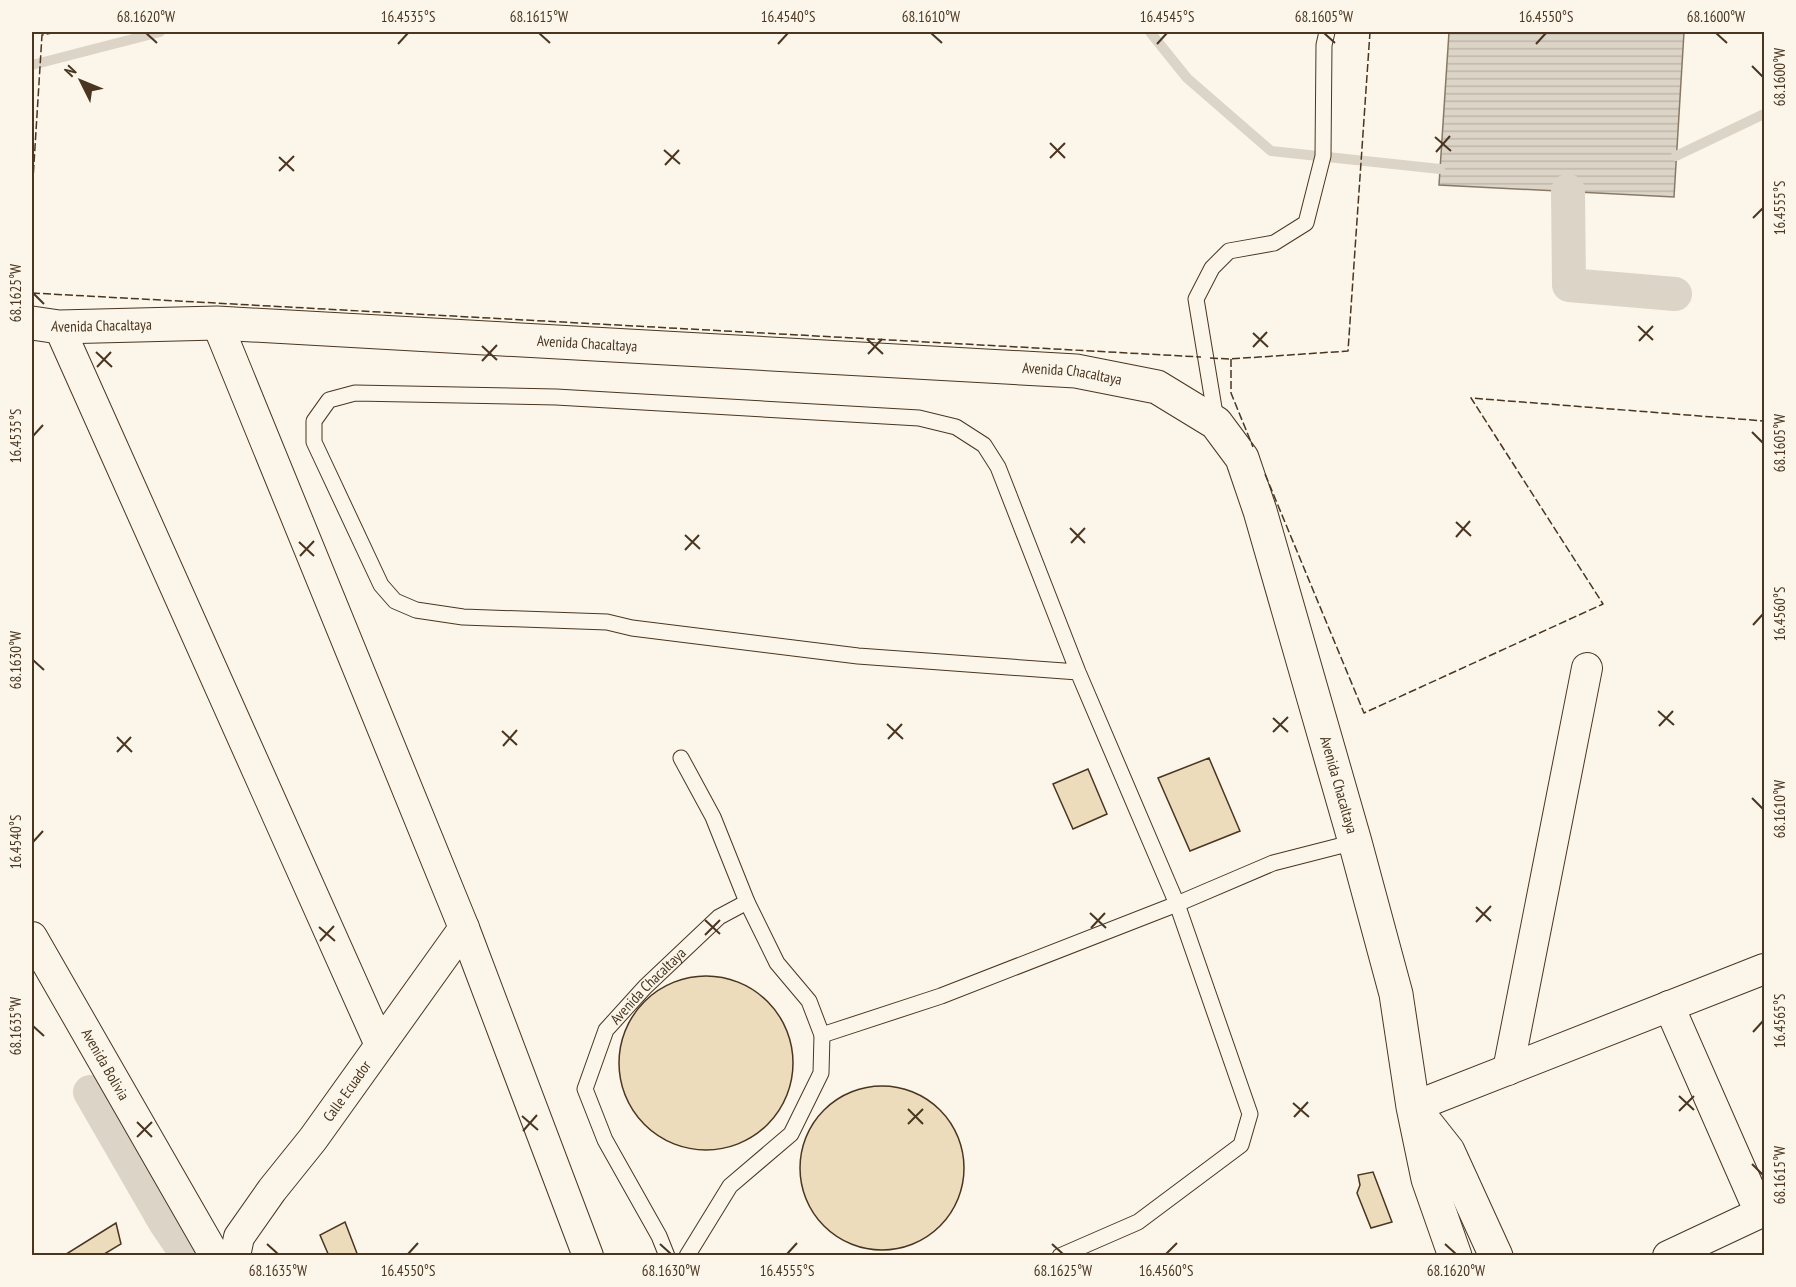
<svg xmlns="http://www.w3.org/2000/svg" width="1796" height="1287" font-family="'PT Sans Narrow',sans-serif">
<defs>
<pattern id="water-rules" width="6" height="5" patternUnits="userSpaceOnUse" patternTransform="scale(1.5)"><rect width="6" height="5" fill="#dcd4c6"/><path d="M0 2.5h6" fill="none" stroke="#beb7aa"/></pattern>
</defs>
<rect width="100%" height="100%" fill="#fbf6e9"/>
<path fill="url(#water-rules)" stroke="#887966" stroke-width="1.5" d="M1449,32H1684L1674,197L1439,185Z"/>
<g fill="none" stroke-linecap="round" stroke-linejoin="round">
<path stroke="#dcd4c6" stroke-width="10" d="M1150,32L1187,78L1271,151L1440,169
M32,65L160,32
M1676,156L1764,114"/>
<path stroke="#dcd4c6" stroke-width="34" d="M1568,191L1569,285L1675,294
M90,1092L165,1222L188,1256"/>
</g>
<path fill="#ecdcbc" stroke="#4a3520" stroke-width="1.5" d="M1209,758L1240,831L1190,851L1158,778Z
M1088,769L1107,814L1073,829L1053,784Z
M619 1063a87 87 0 1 1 174 0a87 87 0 1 1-174 0Z
M800 1168a82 82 0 1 1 164 0a82 82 0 1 1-164 0Z
M1373,1172L1392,1222L1371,1228L1357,1193L1360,1185L1358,1175Z
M345,1222L358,1256H329L320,1235Z
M116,1223L121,1244L101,1256H63Z"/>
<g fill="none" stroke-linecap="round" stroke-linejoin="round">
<defs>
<g id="service">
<path d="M1216,420L1196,299L1212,268L1229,251L1274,243L1306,223L1323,156L1324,45L1327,32"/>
<path d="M681,758L713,817L747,902L777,963L809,1001L822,1035L821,1073L791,1134L730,1186L687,1256"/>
<path d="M822,1035L941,996L1177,904L1273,863L1355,842"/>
<path id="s1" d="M667,1256L659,1236L605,1140L585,1089L606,1030L645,987L719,917L747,902"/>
<path d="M1060,1256L1138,1222L1241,1145L1250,1114L1177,904L1078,672L998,467L984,445L956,427L919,418L556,397L355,393L329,400L314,421V442L381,585L395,601L416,610L463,617L607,622L632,628L858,656L1078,672"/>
</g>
<g id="minor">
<path d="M217,323L464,928L588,1256"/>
<path d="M59,327L380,1045"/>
<path id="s2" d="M32,937L215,1256"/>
<path d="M1669,1006L1760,1213"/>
<path d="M1508,1070L1587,668"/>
<path d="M1413,1107L1764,969"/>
<path id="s3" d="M235,1256L239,1237L272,1190L313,1139L464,928"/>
<path d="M1668,1256L1764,1211"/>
</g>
<g id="tertiary">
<path id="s4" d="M32,323L59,327L217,323L1076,371L1157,387L1216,423L1242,458L1260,511L1355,842L1396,994L1413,1107L1428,1179L1455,1256"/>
<path d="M1418,1113L1448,1151L1496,1256"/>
</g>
</defs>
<use href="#service" stroke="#4a3520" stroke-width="17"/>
<use href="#minor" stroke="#4a3520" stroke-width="32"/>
<use href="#tertiary" stroke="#4a3520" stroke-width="35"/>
<use href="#service" stroke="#fbf6e9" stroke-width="15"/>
<use href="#minor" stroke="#fbf6e9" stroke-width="30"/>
<use href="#tertiary" stroke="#fbf6e9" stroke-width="33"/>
<path stroke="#4a3520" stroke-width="1.5" stroke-dasharray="8 3" stroke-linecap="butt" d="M32,195L42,35L57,32
M32,293L1201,357
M1210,358L1230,359L1348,351L1370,32
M1231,359V393L1253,447
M1265,474L1364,713L1603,604L1471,398L1764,421"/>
</g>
<path fill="none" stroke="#4a3520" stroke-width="2" d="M146,33L157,43M539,33L550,43M931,33L942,43M1324,33L1335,43M1716,33L1727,43M398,44L408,33M778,44L788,33M1157,44L1167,33M1536,44L1546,33M1752,66L1763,77M1435,137L1451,151M1050,143L1065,158M664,150L680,164M1436,152L1450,136M279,157L294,171M1050,158L1065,143M665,165L679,150M279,171L294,156M1753,218L1763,208M33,293L44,304M1638,326L1653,340M1253,333L1268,347M867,339L883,354M1639,341L1653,326M482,346L497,360M1253,347L1267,332M96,352L112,367M868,354L882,339M482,361L497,345M97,367L111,352M1752,432L1763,443M33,436L43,425M1456,522L1471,536M1070,528L1085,543M685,535L700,549M1456,537L1470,521M299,542L314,556M1071,543L1085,528M685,550L699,535M300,556L314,541M1753,625L1763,614M33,660L44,670M1658,711L1674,725M1273,718L1288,732M887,724L903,739M1659,726L1673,711M502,731L517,745M1273,732L1288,717M117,737L132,752M888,739L902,724M503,746L517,730M117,752L131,737M1752,798L1763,809M33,842L43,831M1476,907L1491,921M1090,913L1106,928M705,920L720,934M1476,922L1491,906M319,927L335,941M1091,928L1105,913M705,935L720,920M320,941L334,926M33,1026L44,1036M1753,1032L1763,1021M1679,1096L1694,1110M1293,1103L1309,1117M908,1109L923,1124M1679,1111L1694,1096M522,1116L538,1130M1294,1117L1308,1102M137,1122L152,1137M908,1124L923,1109M523,1131L537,1115M137,1137L152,1122M1752,1164L1763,1175M267,1244L278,1254M660,1244L671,1254M1052,1244L1063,1254M1445,1244L1456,1254M408,1254L418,1243M787,1254L797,1243M1166,1254L1177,1243"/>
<g text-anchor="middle" stroke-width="4.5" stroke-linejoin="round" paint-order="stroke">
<g font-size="15" fill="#4a3520" stroke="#fbf6e9">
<text dy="5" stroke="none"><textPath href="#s4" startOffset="70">Avenida Chacaltaya</textPath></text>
<text dy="5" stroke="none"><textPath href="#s4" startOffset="556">Avenida Chacaltaya</textPath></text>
<text dy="5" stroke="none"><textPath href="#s4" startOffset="1042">Avenida Chacaltaya</textPath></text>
<text dy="5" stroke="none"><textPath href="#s4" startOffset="1582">Avenida Chacaltaya</textPath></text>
<text dy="5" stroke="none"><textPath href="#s1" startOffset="310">Avenida Chacaltaya</textPath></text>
<text dy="5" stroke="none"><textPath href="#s2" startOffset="147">Avenida Bolivia</textPath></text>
<text dy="5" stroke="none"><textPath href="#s3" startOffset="201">Calle Ecuador</textPath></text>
</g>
</g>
<rect width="1796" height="1287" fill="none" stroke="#fbf6e9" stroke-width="66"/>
<g transform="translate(81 81) rotate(313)" stroke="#fbf6e9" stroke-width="4.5" paint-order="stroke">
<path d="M0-4.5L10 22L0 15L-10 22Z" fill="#4a3520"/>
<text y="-9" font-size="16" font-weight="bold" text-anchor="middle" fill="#4a3520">N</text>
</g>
<rect x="33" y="33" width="1730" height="1221" fill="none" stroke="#4a3520" stroke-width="2"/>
<g font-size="15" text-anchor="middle" fill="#4a3520">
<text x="146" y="22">68.1620°W</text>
<text x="408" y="22">16.4535°S</text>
<text x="539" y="22">68.1615°W</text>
<text x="788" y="22">16.4540°S</text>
<text x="931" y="22">68.1610°W</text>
<text x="1167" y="22">16.4545°S</text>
<text x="1324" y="22">68.1605°W</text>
<text x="1546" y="22">16.4550°S</text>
<text x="1716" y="22">68.1600°W</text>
<text transform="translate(1780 77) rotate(-90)" y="5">68.1600°W</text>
<text transform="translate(1780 208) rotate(-90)" y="5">16.4555°S</text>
<text transform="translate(16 293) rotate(-90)" y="5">68.1625°W</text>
<text transform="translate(16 436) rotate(-90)" y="5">16.4535°S</text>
<text transform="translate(1780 443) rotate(-90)" y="5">68.1605°W</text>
<text transform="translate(1780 614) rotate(-90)" y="5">16.4560°S</text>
<text transform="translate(16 660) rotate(-90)" y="5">68.1630°W</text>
<text transform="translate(1780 809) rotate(-90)" y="5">68.1610°W</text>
<text transform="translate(16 842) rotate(-90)" y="5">16.4540°S</text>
<text transform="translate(1780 1021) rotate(-90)" y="5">16.4565°S</text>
<text transform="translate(16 1026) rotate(-90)" y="5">68.1635°W</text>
<text transform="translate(1780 1175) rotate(-90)" y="5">68.1615°W</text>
<text x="278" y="1276">68.1635°W</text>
<text x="408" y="1276">16.4550°S</text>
<text x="671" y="1276">68.1630°W</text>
<text x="787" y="1276">16.4555°S</text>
<text x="1063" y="1276">68.1625°W</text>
<text x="1166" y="1276">16.4560°S</text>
<text x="1456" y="1276">68.1620°W</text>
</g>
</svg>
